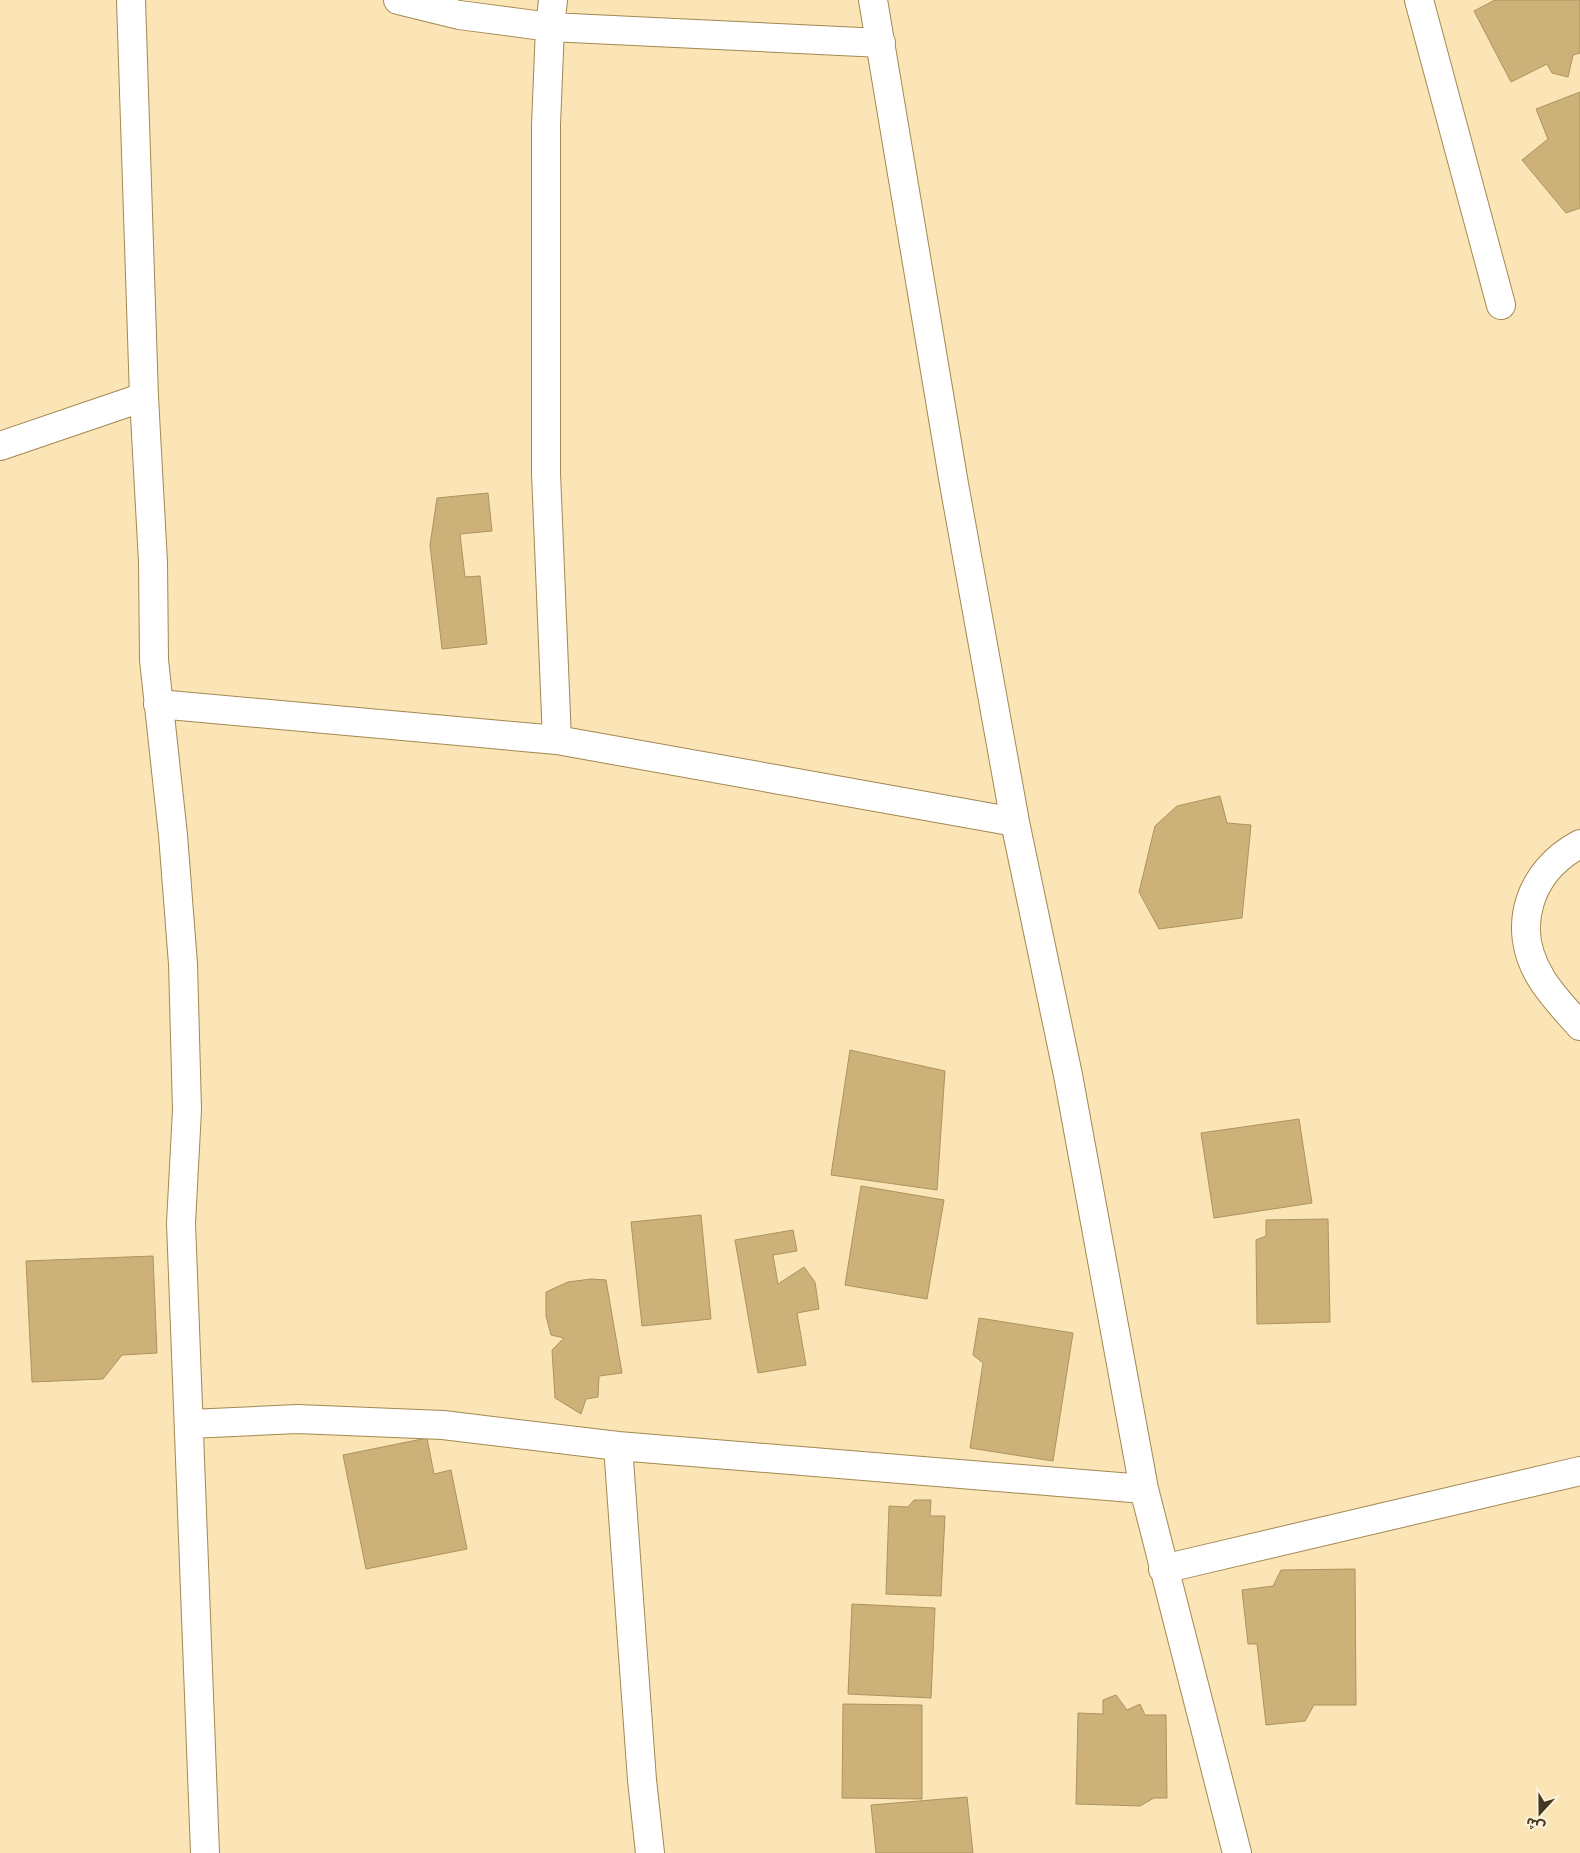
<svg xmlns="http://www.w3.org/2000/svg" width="1580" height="1853" font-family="Bitter,'Noto Sans Arabic',serif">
<rect width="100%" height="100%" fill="#fbe4b6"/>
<path fill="#ccb179" stroke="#ae935c" d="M1495,0H1580V53L1573,55L1568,77L1552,73L1547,64L1511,82L1474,11Z
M1580,92V208L1566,213L1522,160L1548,139L1536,109Z
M488,493L492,531L460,534L465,577L480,576L487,644L442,649L430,545L437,498Z
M1220,796L1227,823L1251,825L1242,918L1159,929L1139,892L1155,826L1177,806Z
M850,1050L945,1071L937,1190L831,1175Z
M1299,1119L1312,1203L1214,1218L1201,1133Z
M861,1186L944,1200L927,1299L845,1285Z
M701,1215L711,1319L642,1326L631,1222Z
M1328,1219L1330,1322L1257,1324L1256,1240L1266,1236V1220Z
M793,1230L797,1251L773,1255L778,1284L804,1267L815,1282L819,1309L797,1313L806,1365L758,1373L735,1240Z
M153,1256L157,1353L122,1355L103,1379L32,1382L26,1261Z
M591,1279L606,1280L622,1373L599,1376L598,1397L586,1399L581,1414L555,1398L552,1350L564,1338L551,1335L546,1316V1292L568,1282Z
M979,1318L1073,1333L1053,1461L970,1448L983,1363L973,1355Z
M427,1438L434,1474L451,1470L467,1549L366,1569L343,1455Z
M914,1500H931L930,1516H945L941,1596L886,1594L889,1506L908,1507Z
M1355,1569L1356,1705H1314L1305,1721L1266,1725L1257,1644H1248L1242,1590L1273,1586L1281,1570Z
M852,1604L935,1608L931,1698L848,1694Z
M1116,1695L1127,1710L1140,1704L1145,1715H1166L1167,1798H1154L1140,1806L1076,1804L1078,1713L1103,1714V1700Z
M843,1704L922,1705V1799L842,1798Z
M967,1797L973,1853H876L871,1805Z"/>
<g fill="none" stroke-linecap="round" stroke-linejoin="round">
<defs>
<path id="minor" d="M131,0L144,397L153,562L154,660L173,835L183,964L187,1110L181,1223L205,1853
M398,0L459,15L550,27L881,43
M553,0L550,27L546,125V473L557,740
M873,0L954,484L1015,822L1068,1075L1144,1489L1237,1853
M1419,0L1501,305
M0,446L144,397
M158,704L557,740L1015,822
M1580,844C1529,871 1510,928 1541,978C1551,995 1567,1011 1580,1026
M190,1424L297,1419L443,1425L618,1446L1144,1489
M618,1446L642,1780L650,1853
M1163,1569L1580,1471"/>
</defs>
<use href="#minor" stroke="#a38851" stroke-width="30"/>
<use href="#minor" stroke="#fff" stroke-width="28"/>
</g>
<g transform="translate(1540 1813) rotate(201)" stroke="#fef2dc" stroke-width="4" paint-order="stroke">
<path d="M0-4L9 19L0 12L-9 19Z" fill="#433821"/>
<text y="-8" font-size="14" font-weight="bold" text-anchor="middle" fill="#433821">ش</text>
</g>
</svg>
